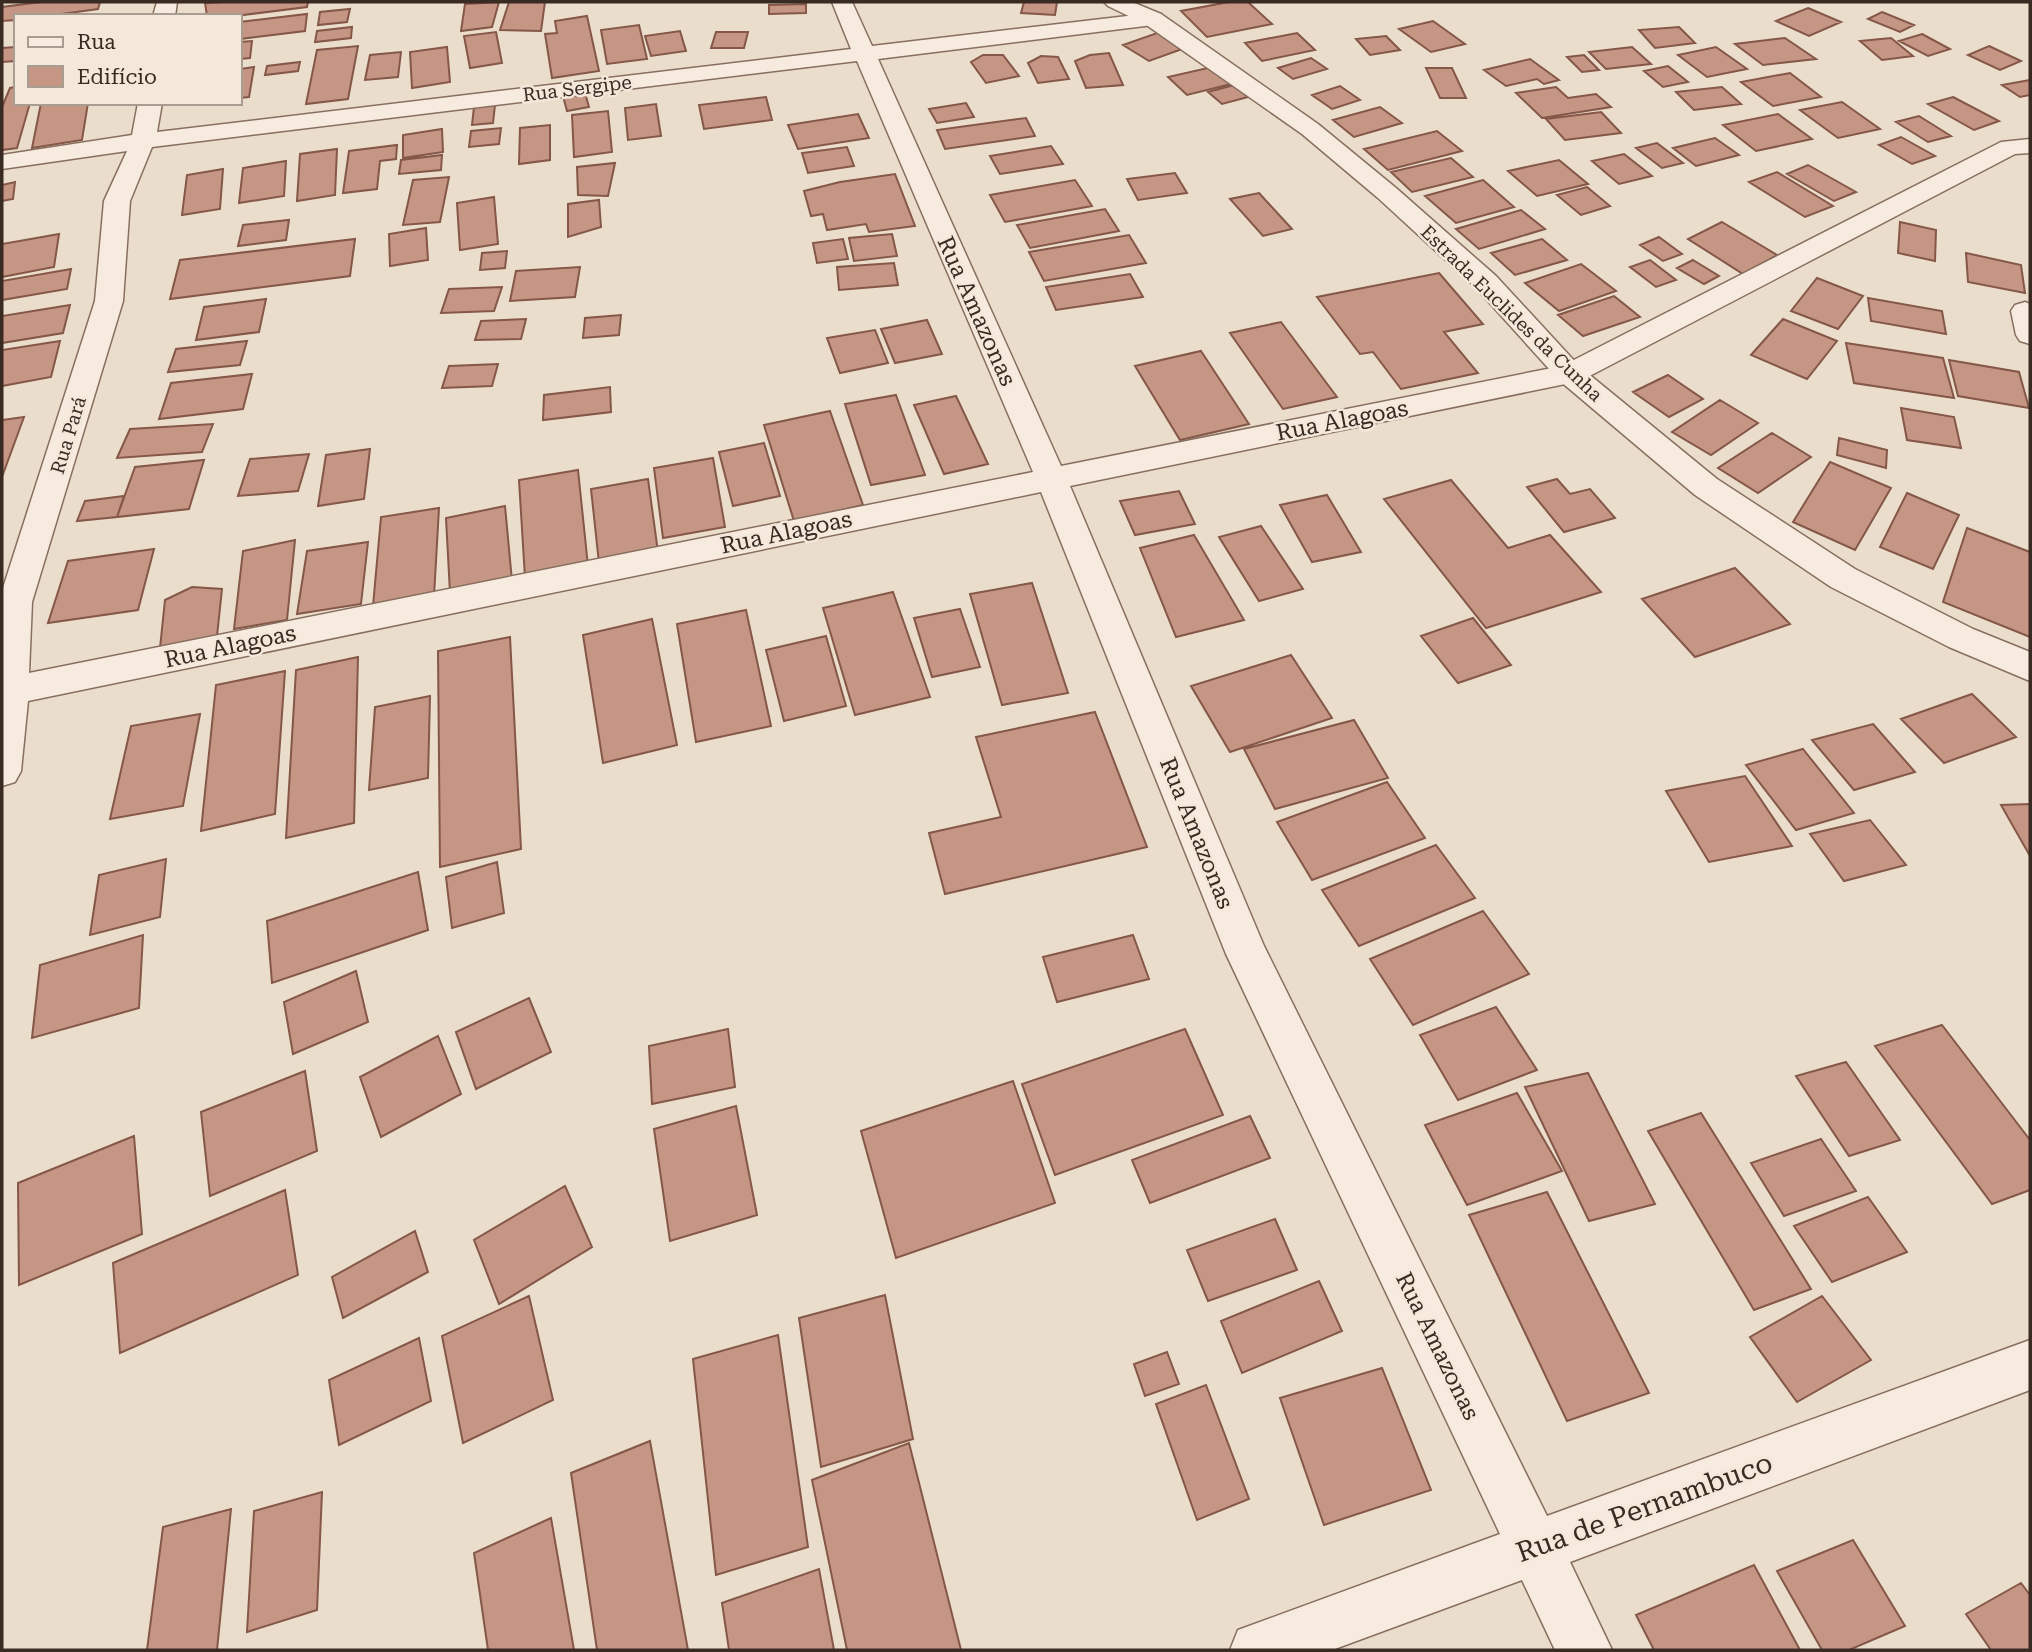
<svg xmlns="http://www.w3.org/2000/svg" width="2032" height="1652" font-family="'Roboto Serif',serif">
<rect width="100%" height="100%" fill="#ebddcb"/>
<path fill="#c69685" stroke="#845748" stroke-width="2" d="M41,2H100L98,9L47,16H16V20L2,21V7Z
M223,2H308L307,7L235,16H207L205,3Z
M499,2L492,27L461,31L465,4Z
M509,2H545L541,31L500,30Z
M1024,2H1057L1055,15L1021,13Z
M1229,2H1248L1272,24L1207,37L1181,11Z
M806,4V13L769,14V5Z
M1808,8L1841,22L1809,36L1776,21Z
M350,9L347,22L318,25L320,12Z
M1882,12L1914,25L1900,32L1868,19Z
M307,14L305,31L240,39V22Z
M587,16L599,71L552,78L545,34L557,33L555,21Z
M1433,21L1465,44L1431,52L1399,29Z
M639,25L647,59L607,64L601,30Z
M352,27L351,38L315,42L317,31Z
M1679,27L1695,43L1655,48L1639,30Z
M680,31L686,51L651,56L645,36Z
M496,32L502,63L470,68L464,36Z
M716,32H748L744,48H711Z
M1160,32L1185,48L1149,61L1123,45Z
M1297,33L1315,50L1262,61L1245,43Z
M1922,34L1950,49L1928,56L1899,41Z
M1386,36L1400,50L1370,55L1356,39Z
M1785,38L1816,59L1763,65L1735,44Z
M1891,38L1913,56L1882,60L1860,41Z
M252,41L250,58L240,59V42Z
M358,46L348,99L306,104L317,50Z
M1989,46L2021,61L2000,70L1968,55Z
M16,47V61L2,62V48Z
M447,47L450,82L412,88L410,52Z
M1632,47L1651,64L1606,69L1589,52Z
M1716,47L1747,69L1707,77L1678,55Z
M401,52L398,77L365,80L370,55Z
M1109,53L1123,85L1086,88L1075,61L1090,55Z
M983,55H1003L1019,76L986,83L971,62Z
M1584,55L1599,70L1582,72L1567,57Z
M1041,56L1058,57L1069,79L1038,83L1028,63Z
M1311,58L1327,69L1293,79L1278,68Z
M1530,59L1559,80L1544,84L1537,79L1506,86L1484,70Z
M300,62L298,71L265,75L267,66Z
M1668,66L1688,82L1663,87L1644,71Z
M254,67L249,97L240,98V69Z
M1212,67L1231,84L1187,95L1168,77Z
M1426,68H1452L1466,98H1440Z
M1790,73L1821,97L1773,106L1741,82Z
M2030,80V95L2020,97L2002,85Z
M1234,85L1248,97L1222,104L1208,92Z
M1340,86L1360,100L1332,109L1312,95Z
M16,87V103H30L17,148L2,150V107L10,88Z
M1556,87L1568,98L1596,94L1611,107L1542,118L1516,93Z
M1722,87L1741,104L1694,110L1676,92Z
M585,93L589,107L567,111L563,96Z
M766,97L772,120L704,129L699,105Z
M1953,97L1999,121L1974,130L1928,104Z
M1842,102L1880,129L1838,138L1800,110Z
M41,103H88L82,140L32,148Z
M966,103L974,117L937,123L929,109Z
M656,104L661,136L628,140L625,108Z
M495,105L493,123L472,125L474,107Z
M1380,107L1402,123L1354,137L1333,120Z
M608,111L612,152L574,157L572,115Z
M1601,112L1621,133L1565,140L1546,119Z
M858,114L869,138L798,149L788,125Z
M1778,114L1812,139L1756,151L1723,125Z
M1919,116L1951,136L1928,142L1896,122Z
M1026,118L1035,136L945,149L937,130Z
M550,125V160L519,164L520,128Z
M501,128L499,144L469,147L471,131Z
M442,129L443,152L403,158V135Z
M1437,131L1462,151L1388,170L1364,149Z
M1901,137L1935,156L1912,164L1879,145Z
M1715,138L1739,155L1696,166L1673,148Z
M1657,143L1683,163L1662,168L1636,148Z
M397,145L396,159L380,161L377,189L343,193L349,151Z
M1051,146L1063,164L1000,174L990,156Z
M847,147L854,166L808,173L802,153Z
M337,149L335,195L297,201L300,154Z
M1624,154L1652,176L1619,184L1592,161Z
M442,155L441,170L399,174L401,160Z
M1451,158L1473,177L1412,192L1391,172Z
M1559,160L1588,184L1537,196L1508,171Z
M286,161L284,196L239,203L243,168Z
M615,163L608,196L578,195L577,167Z
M1808,165L1856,192L1834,201L1787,174Z
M223,169L220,209L182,215L187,175Z
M1777,172L1833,206L1805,217L1749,182Z
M1175,173L1187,193L1138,200L1127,179Z
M895,174L915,226L869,232L866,224L827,230L823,214L811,216L804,191L840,182Z
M449,177L440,222L403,225L413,180Z
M1075,180L1092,206L1005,222L990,195Z
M1483,180L1514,207L1456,223L1425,196Z
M15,182L13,199L2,201V185Z
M1587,187L1610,206L1581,215L1557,195Z
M1259,193L1292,229L1263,236L1230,199Z
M494,197L498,244L460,250L457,203Z
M599,200L601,227L568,237V204Z
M1105,209L1119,231L1030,248L1017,225Z
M1521,210L1545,229L1479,249L1456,229Z
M289,220L286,240L238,246L243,225Z
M1722,222L1777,255L1743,274L1688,239Z
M1900,222L1936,230L1935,261L1898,253Z
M426,228L428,260L390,266L389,234Z
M59,234L54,267L2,277V244Z
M892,234L897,256L854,261L849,238Z
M1129,235L1146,263L1044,281L1029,252Z
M1659,237L1682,254L1663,261L1640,245Z
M355,239L350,276L170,299L180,260Z
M843,239L848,259L817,263L813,243Z
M1542,239L1567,260L1515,275L1491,253Z
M507,251L505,268L480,270L482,253Z
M1966,253L2021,265L2025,293L1968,282Z
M1650,260L1676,280L1656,287L1630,267Z
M1693,260L1719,276L1704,284L1677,268Z
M894,263L898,285L839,290L837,267Z
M1581,264L1616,291L1559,311L1525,283Z
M580,267L575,297L510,301L516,271Z
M71,269L67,289L2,300V281Z
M1439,273L1483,324L1444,332L1478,373L1401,389L1373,352L1360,354L1317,297Z
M1130,274L1143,297L1056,310L1046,287Z
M1817,278L1863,296L1838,329L1791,311Z
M502,287L494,311L441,313L449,289Z
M1614,296L1640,317L1583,336L1558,315Z
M1868,298L1942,311L1946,334L1871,321Z
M266,299L259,332L196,340L204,307Z
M70,305L63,333L2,343V316Z
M621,315L619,335L583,338L585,318Z
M526,319L521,339L475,340L481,321Z
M1783,319L1837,341L1807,379L1751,355Z
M927,320L942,354L895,363L881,329Z
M1281,322L1337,397L1283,409L1230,333Z
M875,330L888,363L840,373L827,338Z
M60,341L51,377L2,386V350Z
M247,341L240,365L168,372L176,349Z
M1846,343L1943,358L1954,398L1854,383Z
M1201,351L1249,424L1180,440L1135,366Z
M1949,360L2019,372L2029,408L1958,396Z
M498,364L492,386L442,388L449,366Z
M252,374L243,409L159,419L171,383Z
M1668,375L1703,399L1669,417L1633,392Z
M610,387L611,412L543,420L544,395Z
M896,395L925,475L871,485L845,404Z
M956,396L988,464L944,474L914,405Z
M1720,400L1758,423L1711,455L1672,432Z
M1901,408L1954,417L1961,448L1907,440Z
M830,411L863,505L794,521L764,425Z
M24,417L2,477V420Z
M213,424L202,452L117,458L130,429Z
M1772,433L1811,457L1758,493L1718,468Z
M1839,438L1887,450L1886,468L1837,455Z
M764,443L780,496L733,506L719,452Z
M370,449L364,499L318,506L326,455Z
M309,454L298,491L238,496L250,459Z
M713,458L725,527L663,538L654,468Z
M204,460L189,509L117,517L135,467Z
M1830,462L1891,488L1855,550L1793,522Z
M578,470L588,566L525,578L519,480Z
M648,479L658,552L599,563L591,489Z
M1557,479L1570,494L1590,489L1615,518L1564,532L1527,487Z
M1451,480L1508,548L1550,535L1601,592L1486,628L1384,499Z
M1179,491L1195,524L1135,535L1120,501Z
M1907,493L1959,515L1933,569L1880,547Z
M1327,495L1361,552L1312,562L1280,505Z
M124,496L117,517L77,521L85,501Z
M505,506L512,581L450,593L446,518Z
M439,508L434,596L373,606L381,517Z
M1261,526L1303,589L1259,601L1219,537Z
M1967,528L2030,552V637L1943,602Z
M1194,535L1244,620L1176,637L1140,548Z
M295,540L287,620L234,629L243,551Z
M368,542L361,604L297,614L307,551Z
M154,549L138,610L48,623L68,561Z
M1735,568L1790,624L1695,657L1642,599Z
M1032,583L1068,693L1002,705L970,594Z
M192,587L222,589L217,636L160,648L165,600Z
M893,592L930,697L855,715L823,608Z
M960,609L980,667L932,677L914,618Z
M746,610L771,726L696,742L677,624Z
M1473,618L1511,665L1458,683L1421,636Z
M652,619L677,745L603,763L583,635Z
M826,636L846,706L784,721L766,650Z
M510,637L521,849L440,867L438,651Z
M1291,655L1332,718L1230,752L1191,686Z
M358,657L354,823L286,838L296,670Z
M285,671L275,814L201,831L216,685Z
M1972,694L2016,737L1944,763L1901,719Z
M430,696L428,778L369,790L375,707Z
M1095,712L1147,847L945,894L929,833L1001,817L976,737Z
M200,714L183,806L110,819L131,726Z
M1354,720L1388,778L1275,809L1244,749Z
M1873,724L1915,772L1854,790L1812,740Z
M1803,749L1854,813L1796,830L1746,765Z
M1745,776L1792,846L1709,862L1666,791Z
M1387,782L1425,838L1312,880L1277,822Z
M2030,804V856L2001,805Z
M1870,820L1906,865L1844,881L1810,834Z
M1436,845L1475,898L1359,946L1322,890Z
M166,859L160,917L90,935L99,875Z
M497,862L504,913L452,928L446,877Z
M418,872L428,930L272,983L267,921Z
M1483,911L1529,974L1413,1025L1370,959Z
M143,935L139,1008L32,1038L40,965Z
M1133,935L1149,979L1057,1002L1043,957Z
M356,971L368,1022L293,1054L284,1002Z
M529,998L551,1052L476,1089L456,1032Z
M1496,1007L1537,1070L1458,1100L1420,1035Z
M1942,1025L2030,1140V1190L1992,1204L1875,1046Z
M728,1029L735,1087L652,1104L649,1046Z
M1185,1029L1223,1115L1055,1175L1022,1084Z
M438,1036L461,1094L381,1137L360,1077Z
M1846,1062L1900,1140L1849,1156L1796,1076Z
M305,1071L317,1151L210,1196L201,1112Z
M1588,1073L1655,1204L1589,1221L1525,1087Z
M1013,1081L1055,1203L896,1258L861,1131Z
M1517,1093L1562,1171L1467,1205L1425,1125Z
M736,1106L757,1215L670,1241L654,1129Z
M1701,1113L1811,1289L1754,1310L1648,1131Z
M1250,1116L1270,1158L1150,1203L1132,1160Z
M134,1136L142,1234L19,1285L18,1183Z
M1821,1139L1856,1191L1784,1216L1751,1163Z
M565,1186L592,1247L499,1304L474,1240Z
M285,1190L298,1275L120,1353L113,1263Z
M1547,1192L1649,1393L1567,1421L1469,1215Z
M1868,1197L1907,1252L1832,1282L1794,1226Z
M1275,1219L1297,1270L1208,1301L1187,1250Z
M415,1231L428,1272L343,1318L332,1277Z
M1319,1281L1342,1331L1242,1373L1221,1321Z
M885,1295L913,1439L821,1467L799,1318Z
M529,1296L553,1400L463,1443L442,1336Z
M1822,1296L1871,1360L1797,1402L1750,1337Z
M778,1335L808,1547L716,1575L693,1359Z
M419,1338L431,1401L339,1445L329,1380Z
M1167,1352L1179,1384L1145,1396L1134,1364Z
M1382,1368L1431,1490L1324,1525L1280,1398Z
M1206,1385L1249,1499L1197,1520L1156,1404Z
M650,1441L688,1650H597L571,1473Z
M909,1443L961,1650H847L812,1480Z
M322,1492L317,1610L247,1632L254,1511Z
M231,1509L217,1650H147L163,1527Z
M551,1518L574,1650H488L474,1553Z
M1853,1540L1905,1626L1849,1650H1822L1777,1571Z
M1754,1565L1800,1650H1654L1636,1615Z
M819,1569L834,1650H729L722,1603Z
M2021,1583L2030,1595V1650H1991L1966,1614Z"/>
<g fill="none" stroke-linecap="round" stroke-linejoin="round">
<defs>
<path id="minor" d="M157,2H177L175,16H153Z
M832,2H852L872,46L1153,13L1161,14L1164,19L1161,24L1153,25L878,59L1061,466L1562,366L2001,142L2030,139V153L2015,154L1580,381L1070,486L1264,946L1547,1516L2030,1340V1390L1570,1562L1612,1650H1555L1522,1580L1332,1650H1230L1238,1630L1500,1534L1226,954L1041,492L28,701L21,771L15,782L2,786V591L95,301L104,201L127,151L2,169V155L132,135L138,103H162L157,132L851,49ZM857,61L1033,472L29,673L32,602L123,301L130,201L152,147Z
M2025,302L2030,304V344L2020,341L2016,335L2011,311L2015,305Z"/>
<path id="tertiary" d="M1104,2H1132L1161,14L1318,124L1396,188L1496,276L1580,367L1717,479L1855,569L1973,629L2030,652V681L1949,647L1831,587L1695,495L1560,381L1476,288L1378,198L1302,134L1145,24L1108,6Z"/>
</defs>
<use href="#minor" stroke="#876f60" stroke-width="3"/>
<use href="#tertiary" stroke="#876f60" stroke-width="3"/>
<use href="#minor" fill="#f6ebde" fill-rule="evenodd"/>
<use href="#tertiary" fill="#f6ebde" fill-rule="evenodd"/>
</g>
<g text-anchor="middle" stroke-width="5" stroke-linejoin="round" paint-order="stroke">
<g font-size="19" fill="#392a22" stroke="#f3e8da">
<text transform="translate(577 88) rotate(-7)" y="7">Rua Sergipe</text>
<text transform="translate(1512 313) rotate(44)" y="7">Estrada Euclides da Cunha</text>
<text transform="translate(68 435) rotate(-73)" y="7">Rua Pará</text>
</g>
<g font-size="23" fill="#392a22" stroke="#f3e8da">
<text transform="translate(977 311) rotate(66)" y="8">Rua Amazonas</text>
<text transform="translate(1342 420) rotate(-11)" y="8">Rua Alagoas</text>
<text transform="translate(786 532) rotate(-12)" y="8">Rua Alagoas</text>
<text transform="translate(230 646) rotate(-12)" y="8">Rua Alagoas</text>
<text transform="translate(1197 833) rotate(68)" y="8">Rua Amazonas</text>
<text transform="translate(1438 1346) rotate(64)" y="8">Rua Amazonas</text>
</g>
<g font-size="28" fill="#392a22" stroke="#f3e8da">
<text transform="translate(1644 1507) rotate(-20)" y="10">Rua de Pernambuco</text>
</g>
</g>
<rect width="2032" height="1652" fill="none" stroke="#392a22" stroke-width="7"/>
<rect x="14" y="14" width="228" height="91" fill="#f3e8da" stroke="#a99c90" stroke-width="2"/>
<rect x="28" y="37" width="35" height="10" fill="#f6ebde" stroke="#a99c90" stroke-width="2"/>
<text x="77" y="49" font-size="21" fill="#392a22">Rua</text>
<rect x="28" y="66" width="35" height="21" fill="#c69685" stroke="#a99c90" stroke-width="2"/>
<text x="77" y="84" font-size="21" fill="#392a22">Edifício</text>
</svg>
